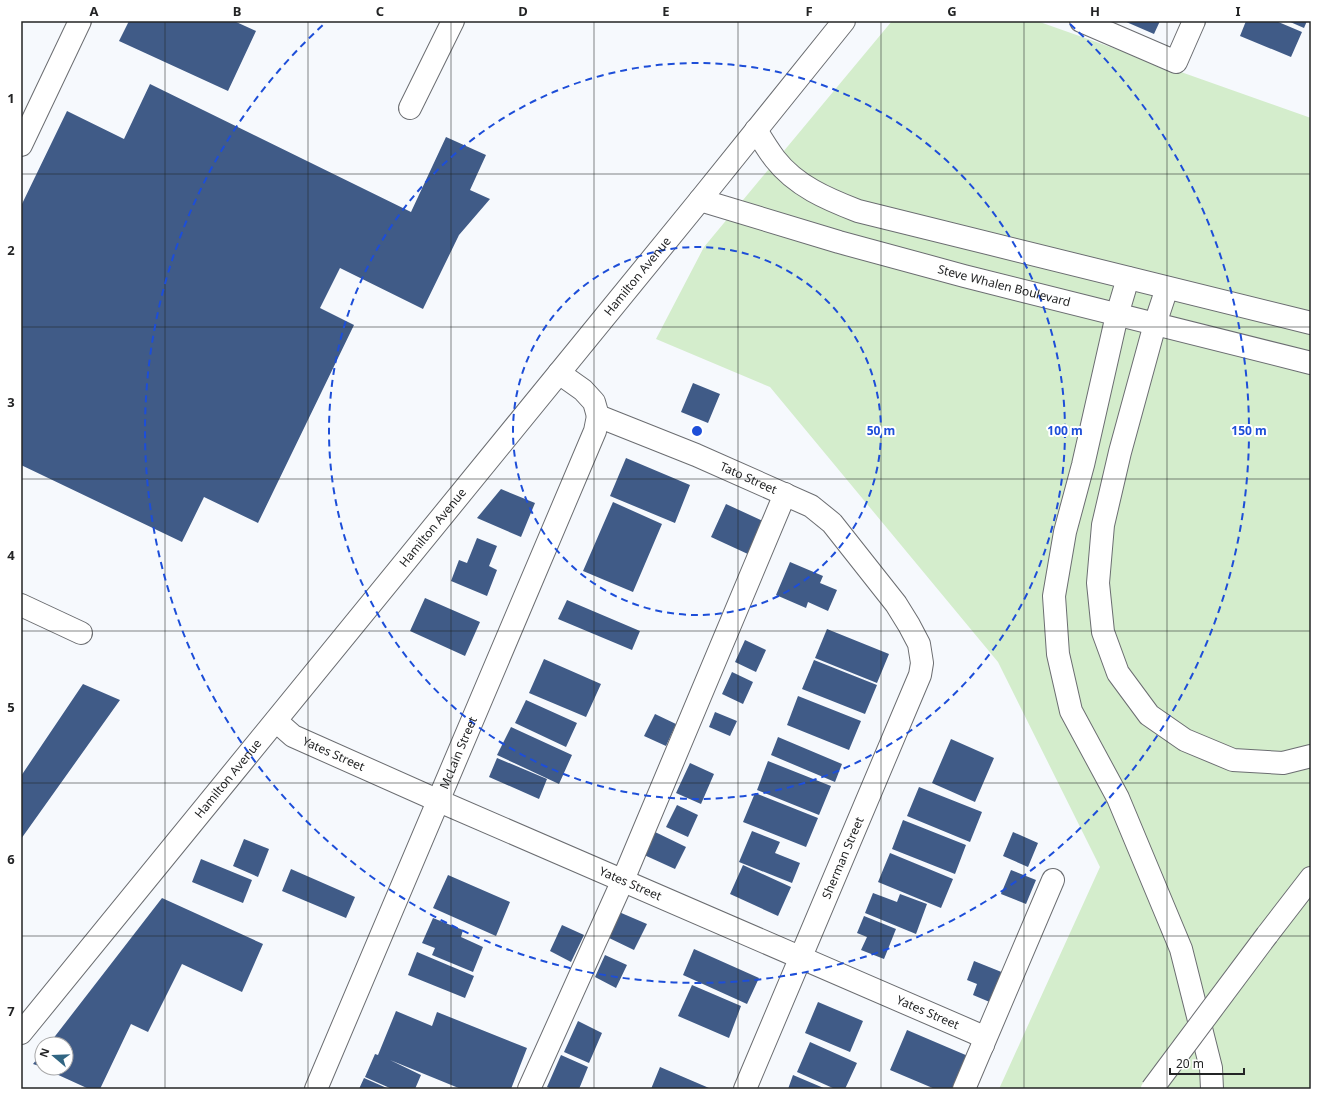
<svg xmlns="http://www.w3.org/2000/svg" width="1332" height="1110" font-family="'Noto Sans',sans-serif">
<rect width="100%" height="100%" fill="#f6f9fd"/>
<path fill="#d4edcc" d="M892,21H1037L1311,118V1089H999L1100,867L998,662L770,387L656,339L704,247Z"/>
<path fill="#405b87" d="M129,21H234L256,31L228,91L119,41Z
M1124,21H1160L1154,34Z
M1246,21H1276L1302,32L1291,57L1240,36Z
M1288,21H1307L1304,28Z
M150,84L411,212L446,137L486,155L470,190L490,199L459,235L423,309L340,268L320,308L354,325L258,523L204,497L182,542L21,465V206L67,111L124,139Z
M693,383L720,394L708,423L681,412Z
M626,458L690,485L675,523L610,496Z
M501,489L535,503L521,537L477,518Z
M613,502L662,524L633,592L583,571Z
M726,504L765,522L750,555L711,537Z
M477,538L497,546L489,566L497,570L487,596L451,581L459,560L467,563Z
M790,562L823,576L820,583L837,590L828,611L808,602L806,608L776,595Z
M425,598L480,622L465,656L410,631Z
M567,600L640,631L632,650L558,619Z
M827,629L889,654L877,683L815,658Z
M745,640L766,650L756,672L735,662Z
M544,659L601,684L586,717L529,693Z
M814,660L877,685L865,714L802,689Z
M732,672L753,682L743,704L722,694Z
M83,684L120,700L21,839V776Z
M798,696L861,721L849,750L787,725Z
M526,700L577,723L566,747L515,723Z
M715,712L737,721L730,736L709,727Z
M655,714L676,724L666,746L644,736Z
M511,727L572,755L559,784L497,755Z
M778,737L842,764L835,782L771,755Z
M951,739L994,758L975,802L932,783Z
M497,758L547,779L539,799L489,777Z
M768,761L831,786L819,815L757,790Z
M690,763L714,774L701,804L676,793Z
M919,787L982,812L970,842L907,816Z
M755,793L818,818L806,847L743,822Z
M677,805L698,815L688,837L666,827Z
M903,820L966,845L955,874L892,849Z
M653,831L686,847L675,869L642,854Z
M752,831L780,842L775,853L800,863L792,883L739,862Z
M1013,832L1038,843L1028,867L1003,856Z
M244,839L269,849L258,877L233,866Z
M890,853L953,879L941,908L878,882Z
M201,859L252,880L243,903L192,882Z
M743,865L791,887L778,916L730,894Z
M291,869L355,897L346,918L282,891Z
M1011,870L1036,880L1026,904L1001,894Z
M448,875L510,902L496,936L433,908Z
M873,893L897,902L900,894L927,904L916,934L865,913Z
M162,898L263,944L242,992L182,964L148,1032L131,1024L100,1089H89L43,1068H66V1044H49Z
M619,912L647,924L634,950L607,937Z
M864,916L896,929L884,959L861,950L867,937L857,933Z
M433,918L463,930L461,937L483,947L473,972L432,955L435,948L422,943Z
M562,925L584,935L571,962L550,951Z
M694,949L759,978L747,1004L683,975Z
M417,952L474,976L465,998L408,975Z
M605,955L627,965L616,988L595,977Z
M974,961L1004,973L992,1003L973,995L977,984L967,980Z
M692,985L741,1006L729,1038L678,1016Z
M818,1002L863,1021L850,1052L805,1033Z
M396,1011L432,1026L437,1012L527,1048L511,1089H461L390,1060L421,1075L415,1089H392L365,1077L375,1054L378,1055Z
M578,1021L602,1033L589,1063L564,1052Z
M907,1030L968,1056L954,1089H935L890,1070Z
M810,1042L857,1063L845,1089H835L797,1072Z
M42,1053V1067L33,1064Z
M561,1055L588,1067L579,1089H552L547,1087Z
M660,1067L709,1088V1089H651Z
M793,1075L826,1089H788Z
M364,1078L389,1089H359Z"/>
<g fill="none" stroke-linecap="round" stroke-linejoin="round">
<defs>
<g id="minor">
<path d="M1081,21L1176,62L1194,21"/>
<path d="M410,108L453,21"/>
<path d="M756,130C762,140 768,150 775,159C796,186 827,199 858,211L1311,323"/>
<path d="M21,145L80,21"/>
<path id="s1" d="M700,200L839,242L964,276L1311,363"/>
<path id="s2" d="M559,373L583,390L594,402L598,416L696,455L811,506L832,523L896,604L909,625L919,644L922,663L920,675L745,1089"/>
<path d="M21,605L81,633"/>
<path id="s3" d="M276,721L293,736L439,801L975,1033L982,1037L983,1045"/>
<path id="s4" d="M21,1033L700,200L844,21"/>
<path id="s5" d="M316,1089L595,431L598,416"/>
<path d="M529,1089L623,880L785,494"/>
<path d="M964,1089L1053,880"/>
</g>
<path id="highway" d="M1128,278L1117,315L1083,465L1065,532L1054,596L1058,654L1071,711L1118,798L1181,949L1211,1068L1212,1089
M1167,288L1155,324L1120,452L1103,525L1098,583L1103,632L1118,673L1149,715L1185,740L1233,760L1283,763L1311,756
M1267,935L1311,878"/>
</defs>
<use href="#minor" stroke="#6b6d71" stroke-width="24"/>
<use href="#highway" stroke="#6b6d71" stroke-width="24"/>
<use href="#minor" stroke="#fff" stroke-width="22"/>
<use href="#highway" stroke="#fff" stroke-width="22"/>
<defs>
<path id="highway-bridge" d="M1152,1089L1267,935"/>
</defs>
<use href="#highway-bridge" stroke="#6b6d71" stroke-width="24" stroke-linecap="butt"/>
<use href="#highway-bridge" stroke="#fff" stroke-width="22"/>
</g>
<path fill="none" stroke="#232425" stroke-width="1" stroke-opacity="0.55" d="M165,21V1089M308,21V1089M451,21V1089M594,21V1089M738,21V1089M881,21V1089M1024,21V1089M1167,21V1089M21,174H1311M21,327H1311M21,479H1311M21,631H1311M21,783H1311M21,936H1311"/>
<g fill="none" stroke="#1d4ed8" stroke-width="2" stroke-dasharray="7 5">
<circle cx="697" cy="431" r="184"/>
<circle cx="697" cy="431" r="368"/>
<path d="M1070 24A552 552 0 1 1 324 24"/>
</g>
<g text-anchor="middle" stroke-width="4" stroke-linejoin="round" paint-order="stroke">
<g font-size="12" fill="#232425" stroke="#fff">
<text dy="4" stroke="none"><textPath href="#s4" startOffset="976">Hamilton Avenue</textPath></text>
<text dy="4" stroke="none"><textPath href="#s1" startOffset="316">Steve Whalen Boulevard</textPath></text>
<text dy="4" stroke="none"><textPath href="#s2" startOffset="223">Tato Street</textPath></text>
<text dy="4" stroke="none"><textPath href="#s4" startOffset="652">Hamilton Avenue</textPath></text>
<text dy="4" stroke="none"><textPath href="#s5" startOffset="365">McLain Street</textPath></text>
<text dy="4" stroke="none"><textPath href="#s3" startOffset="67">Yates Street</textPath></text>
<text dy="4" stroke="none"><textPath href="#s4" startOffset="328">Hamilton Avenue</textPath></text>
<text transform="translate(843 858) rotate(-67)" y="4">Sherman Street</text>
<text dy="4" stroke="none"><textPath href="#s3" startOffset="391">Yates Street</textPath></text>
<text dy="4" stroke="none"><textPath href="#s3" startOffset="715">Yates Street</textPath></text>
</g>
</g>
<circle cx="697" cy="431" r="6" fill="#1d4ed8" stroke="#fff" stroke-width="2"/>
<g font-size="12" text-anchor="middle" font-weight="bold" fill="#1d4ed8" stroke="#fff" stroke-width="4" stroke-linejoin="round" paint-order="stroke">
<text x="881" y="435">50 m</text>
<text x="1065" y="435">100 m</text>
<text x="1249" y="435">150 m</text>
</g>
<rect width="1332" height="1110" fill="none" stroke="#ffffff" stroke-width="44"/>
<g transform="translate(54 1056) rotate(289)"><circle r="19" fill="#ffffff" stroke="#a7a7a8"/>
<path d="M0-3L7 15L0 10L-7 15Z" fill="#316582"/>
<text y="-6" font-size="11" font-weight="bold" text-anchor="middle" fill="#232425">N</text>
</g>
<path d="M1170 1068v6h74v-6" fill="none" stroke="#232425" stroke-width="2"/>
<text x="1176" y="1068" font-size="12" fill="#232425" stroke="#ffffff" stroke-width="3" paint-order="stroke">20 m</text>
<rect x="22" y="22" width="1288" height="1066" fill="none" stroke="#232425" stroke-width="1.5"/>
<g font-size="13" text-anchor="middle" font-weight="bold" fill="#232425">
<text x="94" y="16">A</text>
<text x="237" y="16">B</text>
<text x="380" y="16">C</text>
<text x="523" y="16">D</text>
<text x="666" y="16">E</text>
<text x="809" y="16">F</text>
<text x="952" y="16">G</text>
<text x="1095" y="16">H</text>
<text x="1238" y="16">I</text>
<text x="11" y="103">1</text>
<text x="11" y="255">2</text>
<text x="11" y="407">3</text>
<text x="11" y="560">4</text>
<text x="11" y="712">5</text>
<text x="11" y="864">6</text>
<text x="11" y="1016">7</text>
</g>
</svg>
